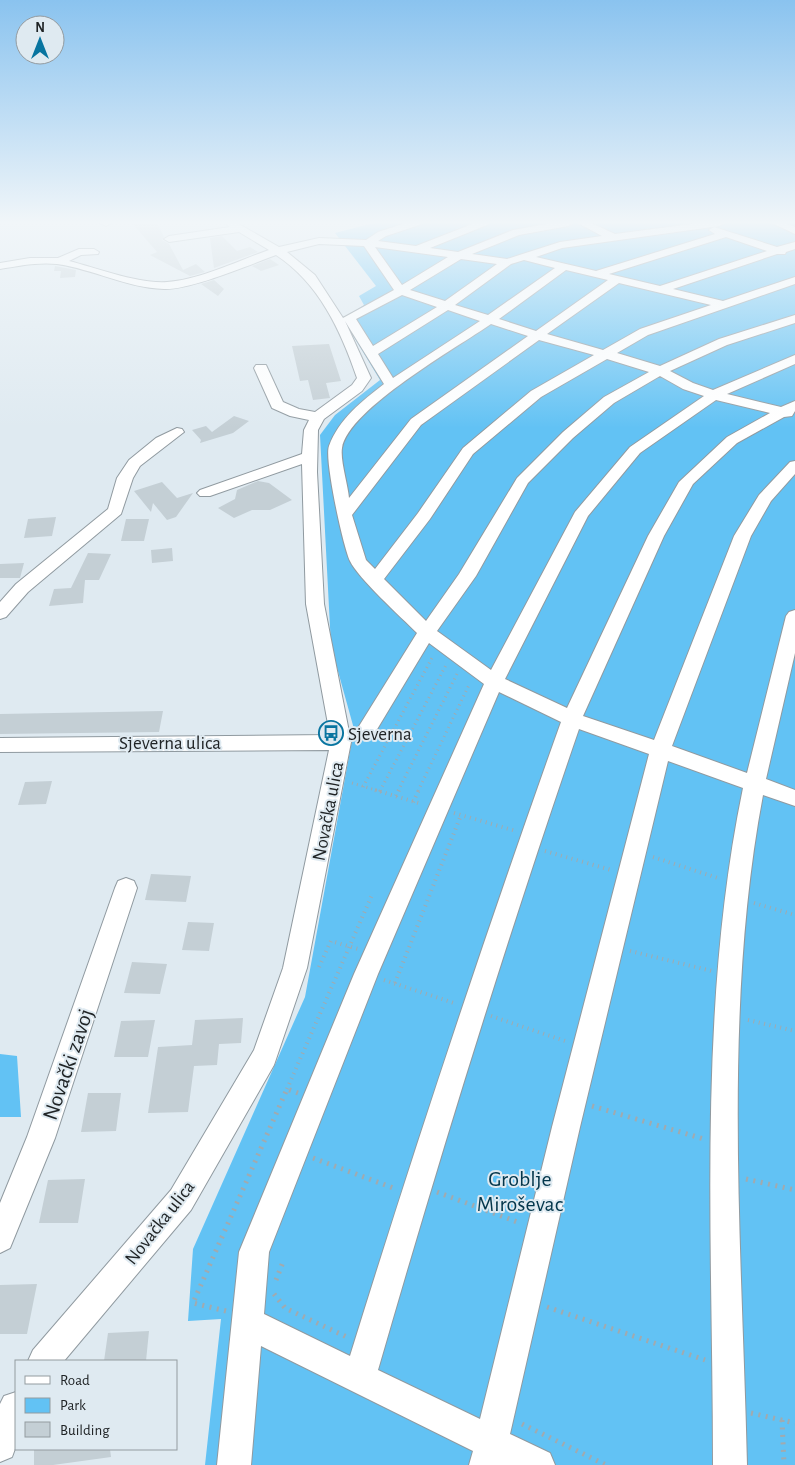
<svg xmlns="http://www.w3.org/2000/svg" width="795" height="1465" font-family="'Alegreya Sans',sans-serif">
<rect width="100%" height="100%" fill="#dfeaf1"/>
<path fill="#62c2f4" d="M374,223H795V1465H205L221,1319L188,1321L193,1249L305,997L354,729L331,646L320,435L335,415L380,380L343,319L364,305L359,296L376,286L335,233Z
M0,1054L17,1056L21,1117H0Z"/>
<path fill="#c4cfd5" d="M132,223H157L164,237L162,240L169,244L183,270L196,264L205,272L190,276L150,255L157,252Z
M222,236L237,251L250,247L258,252L214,268L210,238Z
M270,259L279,265L261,271L252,266Z
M55,266L76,270L75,277L60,278L61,271H54Z
M214,280L224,289L218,296L201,284Z
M329,344L341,381L326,383L330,398L313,400L308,380L300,381L292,346Z
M234,416L249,421L233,433L200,443L201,440L192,430L206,426L212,432Z
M258,481L269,483L292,500L270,510H252L234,518L218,508L235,499L237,490Z
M162,482L177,498L193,493L176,517L167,520L153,503L151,512L134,491Z
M56,517L52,536L24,538L28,519Z
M126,519H149L144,541H121Z
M172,548L173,561L152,563L151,550Z
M88,553L111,554L99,580H85L83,603L49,606L54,589L71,588Z
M24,563L20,578H0V564Z
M163,711L159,732L0,734V714Z
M52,781L46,804L18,805L25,782Z
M151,874L191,876L186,902L145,900Z
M188,922L214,923L209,951L182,950Z
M132,962L167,964L160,994L124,993Z
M243,1018L241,1043L219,1044L217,1065L194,1066L188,1112L148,1113L158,1047L192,1045L195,1020Z
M155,1020L148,1057H114L121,1021Z
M88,1093H121L116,1131L81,1132Z
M85,1179L78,1223H39L48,1180Z
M37,1284L27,1334H0V1285Z
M149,1331L146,1361H104L108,1333Z
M34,1449H110L111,1457L53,1465H34Z"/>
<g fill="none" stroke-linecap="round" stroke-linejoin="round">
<defs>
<path id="minor" d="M100,223H111L106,226Z
M225,223H237L279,247L319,238L366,240L378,232L406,223H420L419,225L386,236L378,241L416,246L475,223H488L487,225L430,248L458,252L513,230L552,223H573L568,226L519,235L472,254L507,259L560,242L602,236L578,223H591L615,234L699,223H724L719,226L562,248L536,257L596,271L715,234L709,230L714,227L777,247L795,242V249L786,252L785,254H777L673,289L723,301L795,277V284L648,335L617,353L660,366L719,339L795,315V323L727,345L670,371L693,383L713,390L795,355V364L727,394L781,407L795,401V411L792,416L784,417L737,443L693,484L664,536L583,716L654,740L734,536L759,495L790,462L795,461V474L771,501L751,536L672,746L747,773L786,616L789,612L795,610V653L766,779L795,790V806L763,795C722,1011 742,1246 747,1465H713C713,1240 697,1010 743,788L668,761L580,1127L510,1434L550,1453L555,1465H469L473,1451L261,1346L251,1465H217L239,1252L354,974L484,684L429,643L373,736L366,738L359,736L356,731L417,633C401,617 358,578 350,561C343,546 324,459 329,446C339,419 362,401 384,384L345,321L371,378L362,391L324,419L318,430L317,472L324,604L351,742L307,968L274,1065L191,1210L64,1361H28L33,1350L171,1190L254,1050L283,968L329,750L0,752V738L330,735L306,604L302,464L210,496H200L197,493L200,490L302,454L304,430L309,420L290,416L272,408L254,368L256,365H266L283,402L299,409L315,412L352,385L357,378C341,331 319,283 276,255C249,265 190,290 164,289C127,288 93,269 57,264C38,262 18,266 0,269V263L30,258H58L79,249H94L99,252L98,254L81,255L69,261C97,268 138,284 167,282C199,280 238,261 269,250L239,232L169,242L164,239L169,236L230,227ZM726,237L767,251L660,286L609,274ZM319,244L364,246L394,290L343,318L315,275L287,252ZM375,247L448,257L402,285ZM461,259L497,264L445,301L410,290ZM524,260L555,268L488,315L455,305L511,264ZM566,270L608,280L536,331L499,319ZM619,283L711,305L640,329L603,350L547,334ZM402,295L437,307L373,346L356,319ZM448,310L480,321L393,378L378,354ZM491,324L528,336L411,419L349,498C348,485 340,460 342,448C348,409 458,347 491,324ZM539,340L594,355L531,391L463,448L418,513L375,569L366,560L352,515L421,425ZM607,359L649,372L604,397L563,432L517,478L459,574L426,621L384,579L430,519L473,454L541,397ZM660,376L683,389L704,396L630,447L575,512L491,670L437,631L476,576L528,483L573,438L614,403ZM716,400L770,413L727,437L679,482L648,536L567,708L505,679L588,516L640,453ZM499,692L561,722C486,932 416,1143 350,1356L264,1314L269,1252L378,974ZM579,729L649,754L552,1127L480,1419L378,1370C440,1155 506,941 579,729Z
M772,223H785L795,227V234Z
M177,428L182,429L184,432L140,466L133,478L121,514L28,592L6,617L0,619V602L16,584L108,509L117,478L129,460L156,438Z
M126,878L134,881L137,888L55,1138L10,1248L0,1253V1203L27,1137L115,888L118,881Z
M16,1392V1446L12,1457L0,1462V1404L4,1396Z"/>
</defs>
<use href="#minor" stroke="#909aa0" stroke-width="2"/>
<path stroke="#a1aaaf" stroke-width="3" stroke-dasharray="1 4" stroke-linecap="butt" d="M352,783L379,791
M363,787L433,656
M380,791L446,665
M398,791L457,674
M418,791L470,683"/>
<path stroke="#a1aaaf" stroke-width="4" stroke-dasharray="1 4.5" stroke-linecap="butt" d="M375,790L422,804
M380,792L381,790
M396,796L399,790
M413,802L419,790
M454,813L516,831
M545,851L611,870
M653,857L721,879
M754,903L795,915
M630,951L712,971
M319,967L331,941L358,949
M384,980L457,1004
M395,983L461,815
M491,1016L568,1042
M748,1020L795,1031
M287,1089L372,895"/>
<path stroke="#a1aaaf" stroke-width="5" stroke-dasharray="2 5.5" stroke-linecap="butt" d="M592,1106L704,1139
M313,1158L396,1189
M746,1179L795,1190
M437,1192L520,1223
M276,1280L283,1262
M274,1294L285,1308L349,1338
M547,1307L705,1360
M226,1311L193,1303L287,1089L298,1093
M751,1413L795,1423
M782,1420L784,1465
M522,1424L606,1465"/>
<use href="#minor" fill="#fff" fill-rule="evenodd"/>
</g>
<linearGradient id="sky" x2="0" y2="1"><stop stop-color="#8ac3ef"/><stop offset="0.52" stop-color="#f1f6f9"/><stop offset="1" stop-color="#f1f6f9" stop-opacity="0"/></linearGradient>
<rect width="795" height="428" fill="url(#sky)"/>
<defs>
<symbol id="bus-ring" viewBox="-11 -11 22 22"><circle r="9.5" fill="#dfeaf1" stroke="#0975a0" stroke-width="1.5"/><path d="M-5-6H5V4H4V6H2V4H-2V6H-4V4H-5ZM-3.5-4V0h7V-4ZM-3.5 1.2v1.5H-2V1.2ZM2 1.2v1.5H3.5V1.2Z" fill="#0975a0"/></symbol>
</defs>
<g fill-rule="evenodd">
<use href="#bus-ring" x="317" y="719" width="28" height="28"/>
</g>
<g text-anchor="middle" stroke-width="4" stroke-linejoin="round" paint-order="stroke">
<g font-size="19" fill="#202426" stroke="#dfeaf1" text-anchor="start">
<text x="348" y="740">Sjeverna</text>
</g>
<g font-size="19" fill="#202426" stroke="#dfeaf1">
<text x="170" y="749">Sjeverna ulica</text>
<text transform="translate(327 811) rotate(-79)" y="7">Novačka ulica</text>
<text transform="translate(159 1222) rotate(-52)" y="7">Novačka ulica</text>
</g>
<g font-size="22" fill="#202426" stroke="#dfeaf1">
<text transform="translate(67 1064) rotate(-71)" y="8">Novački zavoj</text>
</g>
<g font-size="22" fill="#03364b" stroke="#dfeaf1">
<text x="520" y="1186">Groblje<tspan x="520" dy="25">Miroševac</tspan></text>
</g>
</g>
<rect x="15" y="1360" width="162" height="90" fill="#dfeaf1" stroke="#939ba0"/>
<rect x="25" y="1376" width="25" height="8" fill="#ffffff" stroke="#939ba0"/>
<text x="60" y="1385" font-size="15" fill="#202426">Road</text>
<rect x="25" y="1398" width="25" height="15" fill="#62c2f4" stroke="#939ba0"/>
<text x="60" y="1410" font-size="15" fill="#202426">Park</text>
<rect x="25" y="1422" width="25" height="15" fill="#c4cfd5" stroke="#939ba0"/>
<text x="60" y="1435" font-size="15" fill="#202426">Building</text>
<g transform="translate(40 40)"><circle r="24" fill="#dfeaf1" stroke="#939ba0"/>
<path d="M0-4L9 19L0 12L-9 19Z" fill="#0975a0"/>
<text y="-8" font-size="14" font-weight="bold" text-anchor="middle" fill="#202426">N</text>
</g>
</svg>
